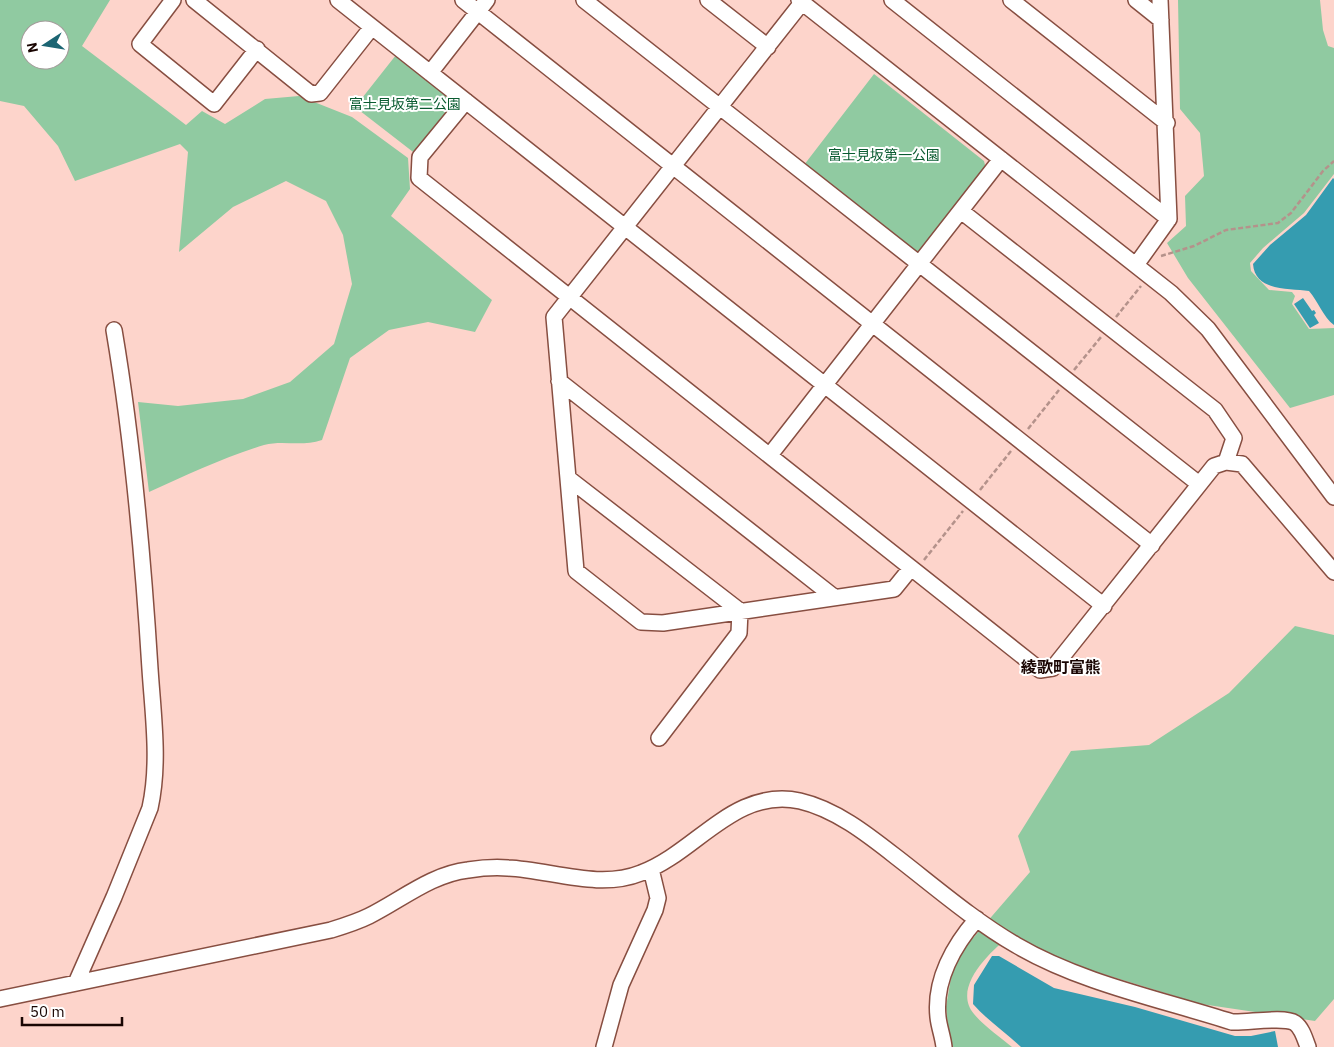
<svg xmlns="http://www.w3.org/2000/svg" width="1334" height="1047" font-family="'IBM Plex Sans','Noto Sans JP',sans-serif">
<rect width="100%" height="100%" fill="#fdd4cb"/>
<path fill="#90caa1" fill-rule="evenodd" d="M0,0H110L82,46L186,125L202,111L225,124L265,99L299,96L352,117L408,158L410,189L391,216L492,300L475,332L428,322L389,330L350,358L322,440C301,447 283,440 264,445C224,457 187,475 149,492L138,402L178,406L243,399L290,382L334,344L352,284L343,235L326,201L286,181L233,207L179,252L188,152L180,144L75,181L58,146L24,106L0,101ZM30,30H60V60H30Z
M1178,0H1320L1323,30L1328,46L1334,48V174L1304,213L1263,248L1250,263L1251,271L1269,290L1292,292L1295,296L1292,304L1309,329L1334,328V395L1290,408L1188,278L1167,243L1186,226L1185,196L1204,176L1200,133L1180,109Z
M396,55L453,99L455,106L417,155L355,107Z
M874,74L984,161L986,169L923,251L914,252L804,165Z
M1295,626L1334,635V999L1315,1021L1201,1004L1057,960L1011,935C992,950 951,987 974,1014C984,1026 1000,1037 1012,1047H950L946,1007L954,960L1030,872L1018,836L1071,751L1149,745L1229,693Z"/>
<path fill="#359cb0" d="M1333,178L1334,179V325C1323,317 1318,301 1309,291C1290,288 1255,292 1253,264L1270,245L1306,215Z
M1303,298L1312,311L1314,310L1316,313L1314,315L1319,323L1310,328L1294,304Z
M992,956H999L1054,988L1135,1007L1235,1036H1251L1275,1031L1278,1047H1021C1005,1032 987,1020 973,1004L974,985Z"/>
<g fill="none" stroke-linecap="round" stroke-linejoin="round">
<defs>
<path id="minor" d="M173,0L140,44L214,104L257,49
M194,0L311,94L320,93L372,27
M338,0L1104,606
M463,0L1152,545
M584,0L1199,484
M708,0L768,47
M799,0L1171,293L1208,329L1334,497
M804,0L554,317L576,571L641,622L663,623L894,589L911,568
M892,0L1169,219
M1011,0L1167,123
M1136,0L1161,20
M430,73L487,0
M466,101L420,157L419,178L1040,670L1053,668L1214,466L1226,462L1242,464L1334,572
M961,211L1215,410L1234,438L1226,462
M1136,265L1169,219L1160,0
M559,381L834,597
M770,455L1001,159
M568,478L740,611L739,633L659,738
M76,983L114,897L150,808C160,763 153,715 150,669C143,556 133,442 114,330
M0,999L331,930C344,926 357,922 369,916C401,900 432,874 468,870C481,868 495,867 508,868C551,870 599,890 641,873C697,852 734,787 800,801C835,809 867,834 895,856C934,886 973,920 1016,945C1081,983 1160,999 1232,1022C1247,1023 1284,1016 1295,1023C1302,1028 1305,1039 1308,1047
M604,1047L621,985L655,910L658,898L651,869
M944,1047C943,1037 939,1027 938,1017C934,980 954,945 977,919"/>
</defs>
<use href="#minor" stroke="#874e41" stroke-width="18"/>
<path stroke="#b4928b" stroke-width="2.5" stroke-dasharray="5 2.5" stroke-linecap="butt" d="M1161,256L1194,246L1226,230L1278,223L1291,213L1323,171L1334,161
M1116,317L1141,286
M1074,370L1101,337
M1028,429L1059,390
M980,490L1011,451
M924,560L963,511"/>
<use href="#minor" stroke="#fff" stroke-width="15"/>
</g>
<g text-anchor="middle" stroke-width="4" stroke-linejoin="round" paint-order="stroke">
<g font-size="14" fill="#095b30" stroke="#fff">
<text x="405" y="109">富士見坂第二公園</text>
<text x="884" y="160">富士見坂第一公園</text>
</g>
<g font-size="16" font-weight="bold" fill="#190502" stroke="#fff">
<text x="1061" y="673">綾歌町富熊</text>
</g>
</g>
<g transform="translate(45 45) rotate(258)"><circle r="24" fill="#ffffff" stroke="#a39b9a"/>
<path d="M0-4L9 19L0 12L-9 19Z" fill="#1c6573"/>
<text y="-8" font-size="14" font-weight="bold" text-anchor="middle" fill="#190502">N</text>
</g>
<path d="M22 1017v8h100v-8" fill="none" stroke="#190502" stroke-width="2.5"/>
<text x="30" y="1017" font-size="15" fill="#190502" stroke="#ffffff" stroke-width="4" paint-order="stroke">50 m</text>
</svg>
